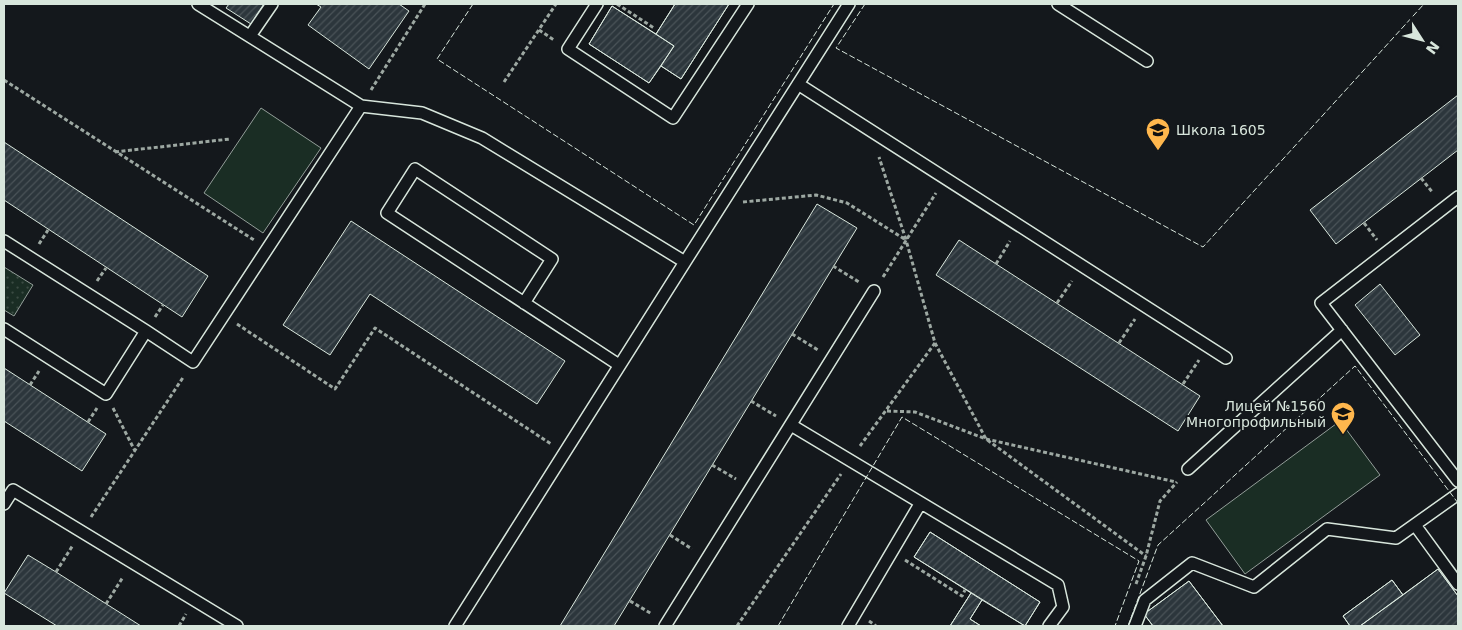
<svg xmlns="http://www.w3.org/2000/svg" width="1462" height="630" font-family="'DejaVu Sans',sans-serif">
<defs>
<pattern id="park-dots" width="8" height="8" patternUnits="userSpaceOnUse" patternTransform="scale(1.25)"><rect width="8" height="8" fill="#1a2d24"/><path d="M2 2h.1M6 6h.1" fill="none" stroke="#3b4b43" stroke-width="1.8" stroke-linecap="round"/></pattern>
<pattern id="building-hatch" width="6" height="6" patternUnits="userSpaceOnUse" patternTransform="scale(1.25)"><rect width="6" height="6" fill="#2c363c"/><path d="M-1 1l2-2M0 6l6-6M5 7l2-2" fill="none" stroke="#4a5358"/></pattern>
</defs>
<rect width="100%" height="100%" fill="#14181c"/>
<path fill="#1a2d24" stroke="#939e99" d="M261,108L321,148L263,233L204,193Z
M1340,421L1380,475L1245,574L1206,520Z"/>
<path fill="url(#park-dots)" stroke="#939e99" d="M4,267L33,285L14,316L4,310Z"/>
<path fill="url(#building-hatch)" stroke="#d8e6dc" d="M229,4H264L251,24L226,8Z
M316,4H399L409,11L369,69L308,25L321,7Z
M675,4H729L681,79L661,66L649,83L589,44L612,6L656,34Z
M675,4H729L681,79L661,66L674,46L656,34Z
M612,6L674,46L649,83L589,44Z
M1458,95V150L1336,244L1310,210Z
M4,142L208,276L182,317L4,200Z
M817,204L857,228L614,626H560Z
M351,221L565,361L537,404L370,294L330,355L283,325Z
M959,240L1200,396L1178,431L936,275Z
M1380,284L1420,335L1395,355L1355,305Z
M4,368L106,434L82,471L4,421Z
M930,532L1040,602L1025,626L982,600L970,619L981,626H950L971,593L914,557Z
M930,532L1040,602L1025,626L914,557Z
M28,555L56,572L141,626H57L4,593Z
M1438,569L1458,596V626H1360Z
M1438,569L1458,596V626H1350L1343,616L1392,580L1403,595Z
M1392,580L1403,595L1360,626H1350L1343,616Z
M1189,581L1223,626H1153L1144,614Z
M1189,581L1223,626H1153L1144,614Z
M971,593L982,600L970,619L981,626H950Z"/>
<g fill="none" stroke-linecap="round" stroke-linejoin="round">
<defs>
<path id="lane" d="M198,4L361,106L422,113L482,138L685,262L849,4
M597,4L568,49L673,118L748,4
M1058,4L1147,61
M250,36L272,4
M798,84L1226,358
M1458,197L1321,303L1458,481
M4,241L146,331L193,362L361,106
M524,303L552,259L415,169L387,213L619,365
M4,329L106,394L146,331
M791,425L1058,585L1063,607L1049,626
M1188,469L1342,330
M4,504L13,490L237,626
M1415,525L1458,584
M455,626L685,262
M665,626L874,291
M848,626L920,504
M1135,626L1145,600L1192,563L1254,587L1327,529L1396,538L1458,494"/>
</defs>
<use href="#lane" stroke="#d8e6dc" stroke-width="14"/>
<path stroke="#9da8a2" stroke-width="3" stroke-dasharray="4 2.5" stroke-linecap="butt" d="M617,4L654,28
M539,30L554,40
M4,80L254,240
M504,82L556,4
M371,90L425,4
M115,152L230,139
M1421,178L1433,193
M743,202L816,195L847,203L906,240L879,157
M1364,223L1377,240
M39,244L48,230
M996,264L1010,241
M833,266L859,282
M883,277L936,193
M97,281L106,268
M1057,303L1072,281
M155,317L163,305
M237,324L335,389L375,328L551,444
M792,334L818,350
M935,343L986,439L1146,556
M1119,343L1135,319
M1183,384L1199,360
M30,385L39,371
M751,401L776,416
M113,408L135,451
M887,411L915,412L986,439L1176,482
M88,422L97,408
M860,446L935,343L906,240
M712,465L736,479
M91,517L184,376
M670,535L692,549
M905,560L962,596L965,590
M56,572L73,545
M1136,584L1146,556L1160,501L1177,482
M630,601L652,614
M106,604L123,577
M869,621L876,626
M179,626L186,614
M737,626L841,474"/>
<use href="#lane" stroke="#14181c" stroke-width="11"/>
<path stroke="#d8e6dc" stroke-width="1" stroke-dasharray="6 2.5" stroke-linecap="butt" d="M473,4L437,59L694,225L834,4
M865,4L836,48L1203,247L1424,4
M778,626L902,417L1139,561L1115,626
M1128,626L1158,545L1355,366L1458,503"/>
</g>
<defs>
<symbol id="school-pin" viewBox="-11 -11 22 30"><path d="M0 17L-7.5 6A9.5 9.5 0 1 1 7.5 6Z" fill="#ffb74d" stroke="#14181c"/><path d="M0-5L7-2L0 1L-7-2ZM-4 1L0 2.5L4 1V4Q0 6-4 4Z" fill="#111"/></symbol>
</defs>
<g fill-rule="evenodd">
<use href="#school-pin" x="1144" y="116" width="28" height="38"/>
<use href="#school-pin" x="1329" y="400" width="28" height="38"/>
</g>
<g text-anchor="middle" stroke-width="4" stroke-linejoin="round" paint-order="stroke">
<g font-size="14" fill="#d8e6dc" stroke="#14181c" text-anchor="start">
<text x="1176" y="135">Школа 1605</text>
<text x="1326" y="411" text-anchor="end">Лицей №1560<tspan x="1326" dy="16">Многопрофильный</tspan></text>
</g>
</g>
<rect width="1462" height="630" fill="none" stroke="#d8e6dc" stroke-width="10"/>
<g transform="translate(1422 40) rotate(126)" stroke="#14181c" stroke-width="4" paint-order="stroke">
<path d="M0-4L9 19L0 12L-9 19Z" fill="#d8e6dc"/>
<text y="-8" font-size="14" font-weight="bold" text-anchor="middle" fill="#d8e6dc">N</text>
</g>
</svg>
